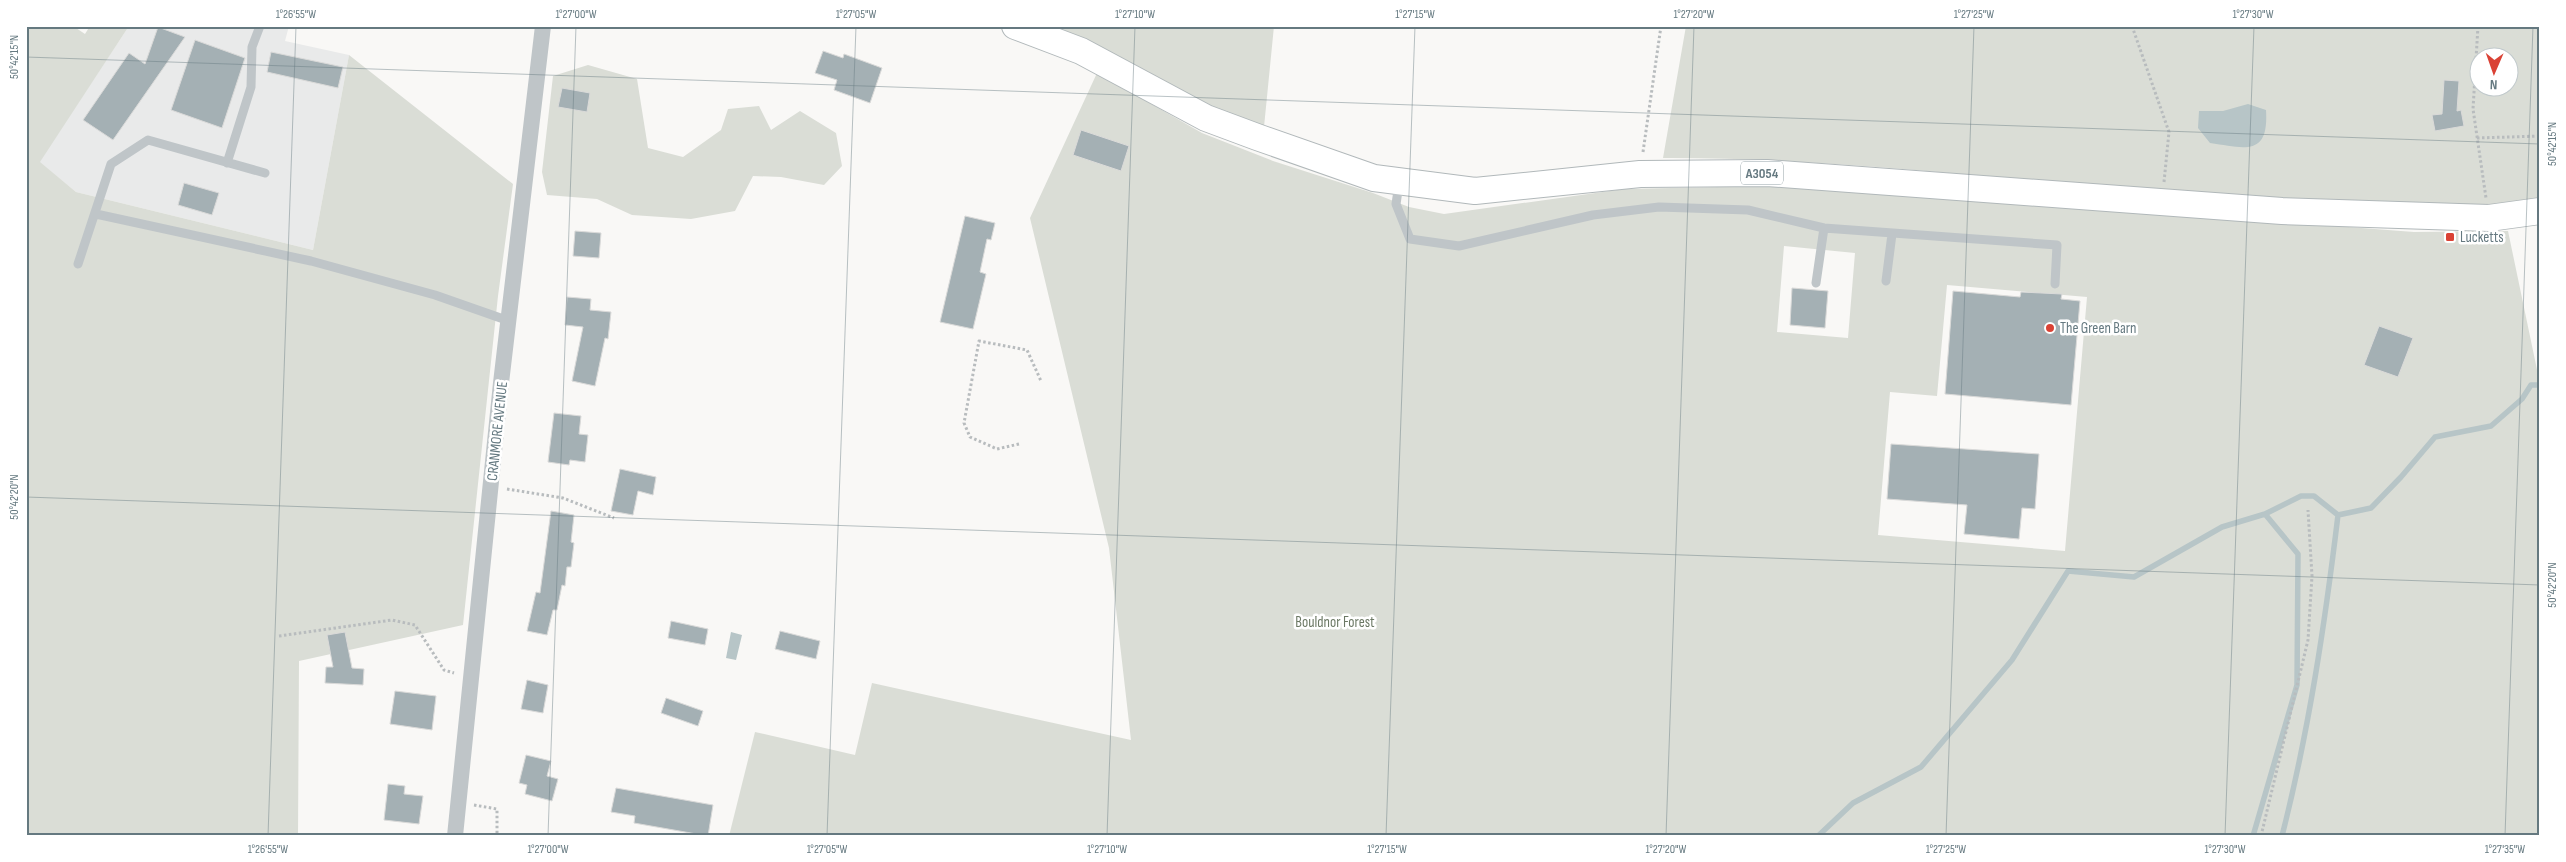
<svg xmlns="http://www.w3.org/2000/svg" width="2566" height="862" font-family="'Sofia Sans Condensed',sans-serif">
<rect width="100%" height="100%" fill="#f9f8f6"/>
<path fill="#e9eaea" d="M129,26H289L285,41L349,55L313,250L76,192L39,162Z"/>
<path fill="#daddd6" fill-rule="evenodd" d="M26,26H73L85,34L90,26H129L40,162L76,192L313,250L349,55L513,184L498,296L463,625L299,661L298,836H26Z
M1046,26H1274L1264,127L1210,106Z
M1686,26H2540V205C2478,211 2416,206 2355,205C2124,198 1894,157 1663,158ZM2478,58H2508V88H2478Z
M588,65L637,79L648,148L683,157L721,130L728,109L759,106L771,130L800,111L836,133L842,166L824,185L781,177L753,176L735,211L691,219L632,215L597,199L547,195L542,172L553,76Z
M1097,73L1202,133L1273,161L1373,193L1409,207L1444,214L1624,189L1766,186L2017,202L2414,232L2508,231L2540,384V836H729L755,732L855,755L872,683L1131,740L1109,548L1030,218ZM1784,246L1855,253L1848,338L1777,332ZM1947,285L2087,297L2065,551L1878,535L1890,392L1937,396Z"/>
<path fill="#b7c5c7" d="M2248,104L2266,110C2269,157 2245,148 2210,143L2198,128L2199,111H2223Z
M731,632L742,635L736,660L726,658Z"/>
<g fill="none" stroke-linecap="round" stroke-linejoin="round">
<path stroke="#b7c5c7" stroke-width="5.5" d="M2338,515L2371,508L2401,477L2435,437L2491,426L2522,399L2531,385H2540
M1818,836L1853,803L1921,767L2012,660L2068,571L2134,577L2222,527L2265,514L2301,496H2314L2338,515
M2253,836L2297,685L2298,554L2265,514
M2282,836C2309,730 2325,623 2338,515"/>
</g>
<path fill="#a4b0b4" stroke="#dadad9" d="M158,27L185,37L113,140L83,120L129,53L145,64Z
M195,40L245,58L222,128L171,110Z
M823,51L843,58L844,54L882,68L870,103L834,90L837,80L815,73Z
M271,52L343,67L338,88L267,72Z
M2444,80L2459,81L2457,111L2461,110L2464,126L2435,131L2432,115L2442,114Z
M562,88L590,93L587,112L558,107Z
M1081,130L1129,146L1121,171L1073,155Z
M184,183L219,193L212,215L178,205Z
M965,216L995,223L991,240L987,239L980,272L986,274L973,329L940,322Z
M575,231L601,233L599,258L573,256Z
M1792,288L1828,291L1825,328L1790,325Z
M1953,291L2020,297L2021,292L2062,294L2061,299L2080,301L2071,405L1945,394Z
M567,297L591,299L590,310L611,312L608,339L605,338L595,386L572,381L583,327L565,325Z
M2379,326L2413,338L2398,377L2364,365Z
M554,413L581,416L579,434L588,435L585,462L570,460L569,465L548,462Z
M1891,444L2039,454L2035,509L2022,508L2019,539L1964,534L1967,505L1887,499Z
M620,469L656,477L653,495L638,491L633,515L611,511Z
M551,511L574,515L571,542L574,543L571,567H567L565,586L562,585L557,610H553L547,635L527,631L536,592L540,593Z
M671,621L708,629L705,645L668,638Z
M780,631L820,641L816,659L775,649Z
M345,632L352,668L364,669L363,685L325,683L326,667H333L327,635Z
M527,680L548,685L543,713L521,709Z
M395,691L436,696L432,730L390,724Z
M666,698L703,711L698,726L661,713Z
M526,755L551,761L547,776L558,779L552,801L525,794L527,785L519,783Z
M388,784L405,786L404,794L423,796L419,824L384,820Z
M616,788L713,805L708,836L634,823L635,816L611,812Z"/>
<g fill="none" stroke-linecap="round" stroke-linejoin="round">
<defs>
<path id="primary" d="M1015,26L1081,51L1206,118L1257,137L1374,178L1475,191L1640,174L1767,173L2282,211L2489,218L2540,211"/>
</defs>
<use href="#primary" stroke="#b1b8ba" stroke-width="28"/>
<path stroke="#b8bcbe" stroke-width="3" stroke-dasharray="2.5 2.5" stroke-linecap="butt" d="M2132,26L2169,132L2164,182
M2478,26L2473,109L2486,198
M2477,138L2540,136
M1643,152L1661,26
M1019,444L997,449L970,437L964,423L979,341L1027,350L1041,381
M507,489L563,498L614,518
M279,636L392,620L415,625L444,670L454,673
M474,805L497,809V836
M2261,836L2308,640L2312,576L2308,510"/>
<path stroke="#bfc5c8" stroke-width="9" d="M227,163L251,87L252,47L260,26
M1399,184L1396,204L1410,239L1459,246L1593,215L1659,207L1748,210L1824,228L2057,245L2055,284
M96,214L311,261L435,295L509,321
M78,264L111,164L148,140L265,173
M1886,281L1892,234
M1816,283L1824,228"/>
<path stroke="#bfc5c8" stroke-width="16" d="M455,836L501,383L543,26"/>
<use href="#primary" stroke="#fff" stroke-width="26"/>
</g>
<path fill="none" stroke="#657980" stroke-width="1" stroke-opacity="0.45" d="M26,57L2540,144M26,497L2540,585M268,836L296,26M548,836L576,26M827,836L856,26M1107,836L1135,26M1386,836L1415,26M1666,836L1694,26M1946,836L1974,26M2225,836L2254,26M2505,836L2533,26"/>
<g fill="#da4235" stroke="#fff" stroke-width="2">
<rect x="2445" y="232" width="10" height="10" rx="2.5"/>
<circle cx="2050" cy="328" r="5"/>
</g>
<g text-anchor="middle" stroke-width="5" stroke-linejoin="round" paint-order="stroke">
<rect fill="#fff" stroke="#93a1a6" stroke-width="1" x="1741" y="161.5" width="42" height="23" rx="4"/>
<g font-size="14" font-weight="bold" fill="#657980">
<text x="1762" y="178">A3054</text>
</g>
<g font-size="15" fill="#657980" stroke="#fff" text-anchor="start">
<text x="2460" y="242">Lucketts</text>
<text x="2060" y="333">The Green Barn</text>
</g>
<g font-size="15" fill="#657980" stroke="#fff">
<text transform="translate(497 431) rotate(-84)" y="5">CRANMORE AVENUE</text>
</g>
<g font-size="15" fill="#6b7864" stroke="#fff">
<text x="1335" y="627">Bouldnor Forest</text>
</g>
</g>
<rect width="2566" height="862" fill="none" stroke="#ffffff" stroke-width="55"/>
<g transform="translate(2494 72) rotate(182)"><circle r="24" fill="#ffffff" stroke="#c1c9cc"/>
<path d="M0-4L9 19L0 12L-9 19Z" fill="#da4235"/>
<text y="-8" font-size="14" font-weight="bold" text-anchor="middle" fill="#657980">N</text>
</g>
<rect x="28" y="28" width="2510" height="806" fill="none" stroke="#657980" stroke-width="2"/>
<g font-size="12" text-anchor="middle" fill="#657980">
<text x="296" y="18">1°26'55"W</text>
<text x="576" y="18">1°27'00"W</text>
<text x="856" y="18">1°27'05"W</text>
<text x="1135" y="18">1°27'10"W</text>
<text x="1415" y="18">1°27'15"W</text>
<text x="1694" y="18">1°27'20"W</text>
<text x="1974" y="18">1°27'25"W</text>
<text x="2253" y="18">1°27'30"W</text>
<text transform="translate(14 57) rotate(-90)" y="4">50°42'15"N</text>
<text transform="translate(2552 144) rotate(-90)" y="4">50°42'15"N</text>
<text transform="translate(14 497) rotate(-90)" y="4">50°42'20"N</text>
<text transform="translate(2552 585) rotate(-90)" y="4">50°42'20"N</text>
<text x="268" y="853">1°26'55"W</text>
<text x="548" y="853">1°27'00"W</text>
<text x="827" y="853">1°27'05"W</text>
<text x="1107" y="853">1°27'10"W</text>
<text x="1387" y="853">1°27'15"W</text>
<text x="1666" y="853">1°27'20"W</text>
<text x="1946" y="853">1°27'25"W</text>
<text x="2225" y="853">1°27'30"W</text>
<text x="2505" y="853">1°27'35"W</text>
</g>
</svg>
